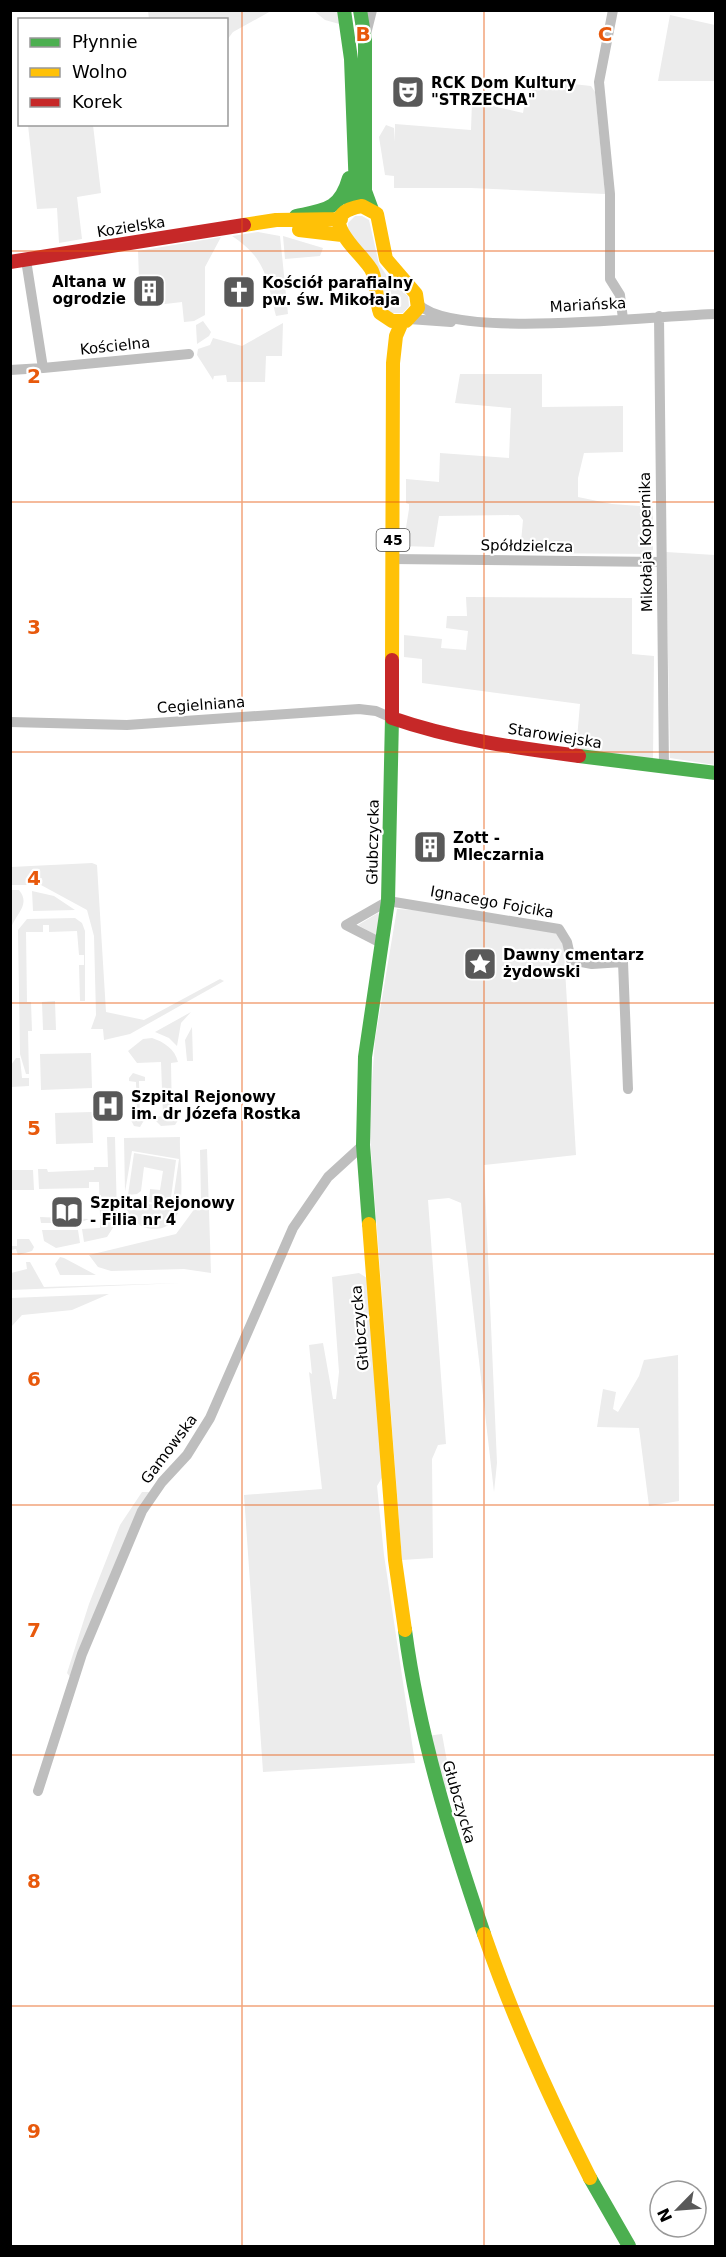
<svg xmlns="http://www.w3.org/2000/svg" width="726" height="2257" font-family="'DejaVu Sans',sans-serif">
<rect width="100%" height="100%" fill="#fff"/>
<path fill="#ececec" d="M148,11V10L271,11L233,32L227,40L226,20L149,19Z
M314,11H338L343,25L325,20Z
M670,15L715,25V81H658Z
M546,81L591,86L595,92L605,194L471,188H394V176L385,175L379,137L386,125L394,128L395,142V124L471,130L472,101L523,113L526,95Z
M28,125H93L101,193L77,197L82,239L59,243L57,208L37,209Z
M355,216H362L369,220L379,264L391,282L408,296L409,306L403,313H389L348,233V223Z
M258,232L280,236L288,314L276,316C267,279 266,258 232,236Z
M283,236L323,248L320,256L285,259Z
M221,237L205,267V315L194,321L184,322L182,302L140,307L138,251Z
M203,321L211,332L209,336L197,344L196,325Z
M283,323L282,356H266L265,382H227L226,375L214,376L213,380L197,355L198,349L210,345L213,338L242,346Z
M460,374H542V407L623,406V452L584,453L578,478V497L612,504L653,507V554L520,553L523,520L519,515L439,516L434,547L403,546L409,509V504L406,503V479L439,482L440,453L509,458L511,408L455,403Z
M666,552L715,555V765L670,758Z
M466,597L632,598V654L654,656L653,759L576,750L580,704L422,683V659L404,657V635L442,639L441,648L466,650L468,631L446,628L447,616H467Z
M92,863L97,865L106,1012L144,1020L220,979L224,981L130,1034L104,1040L103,1029H91L96,1015L94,936L87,910L41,885H11V867Z
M11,890H19C31,905 16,913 11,928Z
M32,891L54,896L75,910L33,911Z
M397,909L429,911L558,933L563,940L564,952L576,1155L484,1165L497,1463L494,1492L461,1203L449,1198L428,1200L446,1444L438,1445L432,1459L433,1558L402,1560L369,1124L375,1040Z
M378,913L382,915L376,935L358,925Z
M75,918L82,923L85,931V1001H80L79,965H84V955H79L77,931L49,932V925H43V932H26L27,1002H31L32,1031H28L29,1074H26L20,1054L18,930L27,919Z
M55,1001L56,1030H43L42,1002Z
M191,1012L181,1023L177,1046L169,1038L155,1032Z
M192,1027L193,1061H187L185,1040Z
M152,1038C164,1042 175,1049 178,1062L171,1063L172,1117H180L175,1125L161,1126L156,1121L155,1117L163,1116L161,1062L137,1063L128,1051L143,1039Z
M91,1053L92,1088L41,1090L40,1054Z
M16,1058H20L22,1078H29V1086L11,1087V1065Z
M133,1073L145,1077V1081H139L140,1117H146L140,1127L134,1126L130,1118L137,1117L136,1082L129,1081V1078Z
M92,1112L93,1143L56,1144L55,1113Z
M107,1137H115L117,1216H100L99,1182H89V1188L39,1189L38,1169H47L48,1172L94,1170V1167H108Z
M180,1137C179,1156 185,1196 178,1213C166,1240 128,1231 125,1201L172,1207L179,1159L132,1151L125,1192L124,1138Z
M207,1149L211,1273L184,1269L111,1271L98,1267L89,1255L176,1234L201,1200L200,1150Z
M134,1153L176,1160L170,1205L149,1202L150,1189L160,1190L163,1171L144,1167L141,1191L137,1194L128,1195Z
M11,1170H33L34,1190H11Z
M40,1217L89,1219L79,1223H41Z
M100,1219L118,1220L107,1237L84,1242L82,1229L100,1228Z
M42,1230H78L80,1243L56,1248L44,1241Z
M17,1239H29L34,1247L32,1251L18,1255L16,1249L11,1250V1246H17Z
M60,1257L64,1258L96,1275H60L55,1264Z
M26,1262H30L44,1287L182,1283L11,1290V1273L27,1269Z
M359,1273L367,1278L383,1476L377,1486L384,1555L415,1763L263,1772L244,1495L322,1489L309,1372L312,1374L309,1345L323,1343L333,1399H336L339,1372L332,1277Z
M109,1294L72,1310L22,1315L11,1327V1298Z
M678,1355L679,1501L649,1506L639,1428L597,1427L603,1389L616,1392L613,1409L618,1412L639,1376L644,1360Z
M142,1492H151L71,1678L67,1673L89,1604L120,1525Z
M442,1734L452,1789L443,1790L427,1736Z"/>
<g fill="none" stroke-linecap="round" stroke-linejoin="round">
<path stroke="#bebebe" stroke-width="10" d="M613,10L599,82L610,194V279L620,295L623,319
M366,34L372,10
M26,260L43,368L189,354
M418,304C455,341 659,315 716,314
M659,316L664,767
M409,319L451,322
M10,370L43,368
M392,559L661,562
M10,722L127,725L359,709L376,711L392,718
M346,925L388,901L559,929L567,942L571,960L592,964L623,962L628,1089
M346,925L383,944
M38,1791L82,1654L142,1511L162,1482L187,1455L210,1418L293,1228L328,1177L363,1145"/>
<path stroke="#4caf50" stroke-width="14" d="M344,10L351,59L356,191L350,209
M360,10L365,40V191L372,210
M296,216C325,210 340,210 349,178
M579,756L716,773
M369,1224L363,1145L365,1057L388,901L392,718
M405,1630C419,1735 450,1834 484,1934
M590,2178L629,2246"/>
<path stroke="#ffc107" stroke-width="14" d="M362,206L377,214L386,259L416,294L418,308L406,321H392L380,313C375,300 378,284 372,271C364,254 309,215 362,206Z
M244,225L276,220L341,219
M299,230L342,235
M392,660L393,363L396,336L402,322
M369,1224L395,1560L405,1630
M484,1934C513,2019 550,2099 590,2178"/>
<path stroke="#c62828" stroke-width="14" d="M10,262L244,225
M392,660V718C452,739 516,748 579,756"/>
</g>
<path fill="none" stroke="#e8590c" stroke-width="1.5" stroke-opacity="0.55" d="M242,10V2246M484,10V2246M10,251H716M10,502H716M10,752H716M10,1003H716M10,1254H716M10,1505H716M10,1755H716M10,2006H716"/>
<defs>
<symbol id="theatre-square" viewBox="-11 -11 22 22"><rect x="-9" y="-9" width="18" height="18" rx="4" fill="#595959" stroke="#fff"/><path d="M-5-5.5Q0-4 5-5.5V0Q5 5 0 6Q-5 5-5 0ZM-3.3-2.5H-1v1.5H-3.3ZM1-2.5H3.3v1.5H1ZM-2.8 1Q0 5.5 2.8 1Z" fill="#fff"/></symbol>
<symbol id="building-square" viewBox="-11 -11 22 22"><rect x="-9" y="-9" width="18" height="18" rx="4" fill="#595959" stroke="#fff"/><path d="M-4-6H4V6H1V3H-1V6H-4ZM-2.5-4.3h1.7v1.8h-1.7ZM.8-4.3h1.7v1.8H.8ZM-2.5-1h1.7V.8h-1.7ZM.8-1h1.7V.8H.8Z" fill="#fff"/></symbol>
<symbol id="church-square" viewBox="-11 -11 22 22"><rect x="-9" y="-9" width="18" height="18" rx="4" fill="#595959" stroke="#fff"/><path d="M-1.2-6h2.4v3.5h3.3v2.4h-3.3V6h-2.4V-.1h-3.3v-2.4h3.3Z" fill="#fff"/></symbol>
<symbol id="sight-square" viewBox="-11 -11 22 22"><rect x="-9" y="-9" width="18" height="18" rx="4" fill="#595959" stroke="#fff"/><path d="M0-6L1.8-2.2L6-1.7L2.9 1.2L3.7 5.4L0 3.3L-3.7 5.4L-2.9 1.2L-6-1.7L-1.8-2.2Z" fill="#fff"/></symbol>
<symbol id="hospital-square" viewBox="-11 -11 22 22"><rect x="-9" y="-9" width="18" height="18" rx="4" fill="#595959" stroke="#fff"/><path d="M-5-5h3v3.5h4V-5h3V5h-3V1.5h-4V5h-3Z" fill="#fff"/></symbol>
<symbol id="library-square" viewBox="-11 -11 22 22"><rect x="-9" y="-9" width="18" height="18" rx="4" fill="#595959" stroke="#fff"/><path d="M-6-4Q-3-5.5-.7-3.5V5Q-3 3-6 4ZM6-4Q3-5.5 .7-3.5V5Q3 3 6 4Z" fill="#fff"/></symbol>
</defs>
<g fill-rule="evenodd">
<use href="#theatre-square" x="389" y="73" width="38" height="38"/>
<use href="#building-square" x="130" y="272" width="38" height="38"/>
<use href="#church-square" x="220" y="273" width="38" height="38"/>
<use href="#building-square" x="411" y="828" width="38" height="38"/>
<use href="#sight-square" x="461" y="945" width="38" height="38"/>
<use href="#hospital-square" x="89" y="1087" width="38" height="38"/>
<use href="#library-square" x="48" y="1193" width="38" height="38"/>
</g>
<g text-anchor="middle" stroke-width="4.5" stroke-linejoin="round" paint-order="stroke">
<rect fill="#fff" stroke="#4c4c4c" stroke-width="1.5" x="376.5" y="529" width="33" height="22" rx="4.5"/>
<g font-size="14" font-weight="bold" fill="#000">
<text x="393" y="545">45</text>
</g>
<g font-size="15" font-weight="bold" fill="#000" stroke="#fff" text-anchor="start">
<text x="431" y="88">RCK Dom Kultury<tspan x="431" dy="17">"STRZECHA"</tspan></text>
<text x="126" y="287" text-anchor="end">Altana w<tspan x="126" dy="17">ogrodzie</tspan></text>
<text x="262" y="288">Kościół parafialny<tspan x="262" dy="17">pw. św. Mikołaja</tspan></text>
<text x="453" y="843">Zott -<tspan x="453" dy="17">Mleczarnia</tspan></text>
<text x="503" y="960">Dawny cmentarz<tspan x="503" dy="17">żydowski</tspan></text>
<text x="131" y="1102">Szpital Rejonowy<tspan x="131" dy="17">im. dr Józefa Rostka</tspan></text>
<text x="90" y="1208">Szpital Rejonowy<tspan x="90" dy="17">- Filia nr 4</tspan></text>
</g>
<g font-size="15" fill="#000" stroke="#fff">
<text transform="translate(131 227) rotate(-9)" y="5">Kozielska</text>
<text transform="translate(588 305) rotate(-3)" y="5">Mariańska</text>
<text transform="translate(115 346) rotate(-6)" y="5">Kościelna</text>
<text transform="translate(646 542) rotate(-91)" y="5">Mikołaja Kopernika</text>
<text transform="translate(527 546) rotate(1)" y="5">Spółdzielcza</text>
<text transform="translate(201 705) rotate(-4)" y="5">Cegielniana</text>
<text transform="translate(555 736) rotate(9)" y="5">Starowiejska</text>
<text transform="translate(373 842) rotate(-89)" y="5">Głubczycka</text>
<text transform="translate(492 902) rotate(10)" y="5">Ignacego Fojcika</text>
<text transform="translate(360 1328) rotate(-95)" y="5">Głubczycka</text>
<text transform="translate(169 1449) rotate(-53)" y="5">Gamowska</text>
<text transform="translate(459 1802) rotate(74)" y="5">Głubczycka</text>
</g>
</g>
<g font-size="20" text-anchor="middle" font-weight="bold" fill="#e8590c" stroke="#fff" stroke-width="4.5" stroke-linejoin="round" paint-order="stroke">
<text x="363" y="41">B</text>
<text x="605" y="41">C</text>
<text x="34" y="383">2</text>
<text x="34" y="634">3</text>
<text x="34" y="885">4</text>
<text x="34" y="1135">5</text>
<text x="34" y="1386">6</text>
<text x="34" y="1637">7</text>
<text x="34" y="1888">8</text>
<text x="34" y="2138">9</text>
</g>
<rect width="726" height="2257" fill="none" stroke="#000000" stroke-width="24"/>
<rect x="18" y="18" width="210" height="108" fill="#ffffff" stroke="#999999" stroke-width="1.5"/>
<rect x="30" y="38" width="30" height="9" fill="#4caf50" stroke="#999999" stroke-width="1.5"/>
<text x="72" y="48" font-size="18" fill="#000000">Płynnie</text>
<rect x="30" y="68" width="30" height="9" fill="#ffc107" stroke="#999999" stroke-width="1.5"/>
<text x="72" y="78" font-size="18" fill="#000000">Wolno</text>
<rect x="30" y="98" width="30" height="9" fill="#c62828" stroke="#999999" stroke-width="1.5"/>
<text x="72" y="108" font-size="18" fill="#000000">Korek</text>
<g transform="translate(678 2209) rotate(245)"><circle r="28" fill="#ffffff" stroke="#999999" stroke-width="1.5"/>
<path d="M0-4.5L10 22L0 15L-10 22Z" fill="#595959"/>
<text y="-9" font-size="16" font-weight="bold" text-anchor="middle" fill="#000000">N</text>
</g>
</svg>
